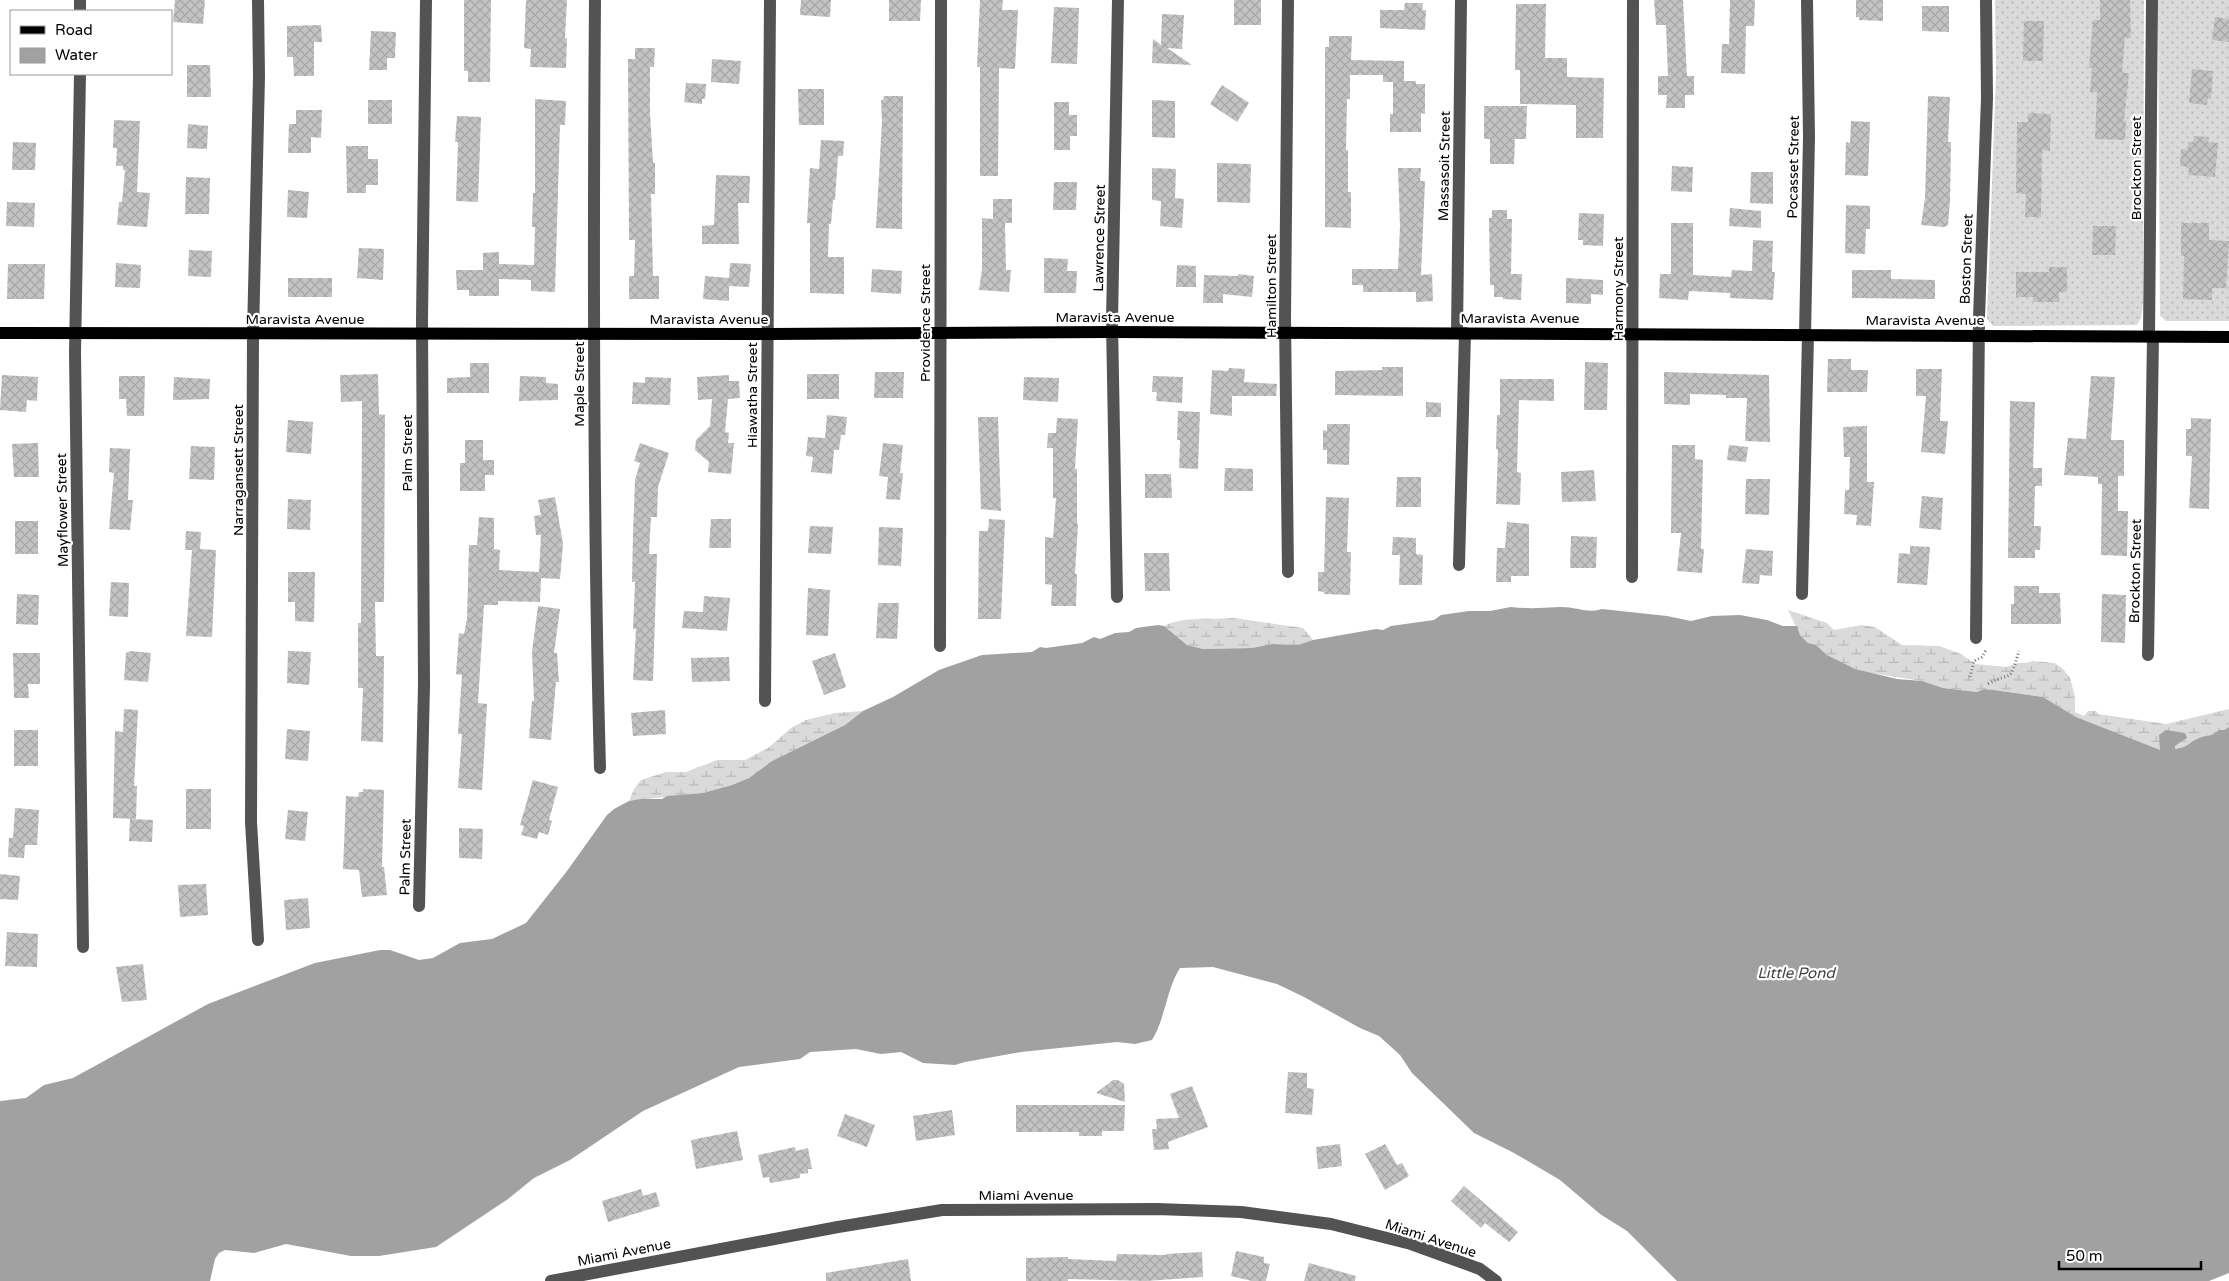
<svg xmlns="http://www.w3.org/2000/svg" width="2229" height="1281" font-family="'Varela Round',sans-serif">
<defs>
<pattern id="grass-dots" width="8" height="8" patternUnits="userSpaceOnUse" patternTransform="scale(1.25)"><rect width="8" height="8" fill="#dadada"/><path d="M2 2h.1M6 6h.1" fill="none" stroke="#b9b9b9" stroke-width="1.8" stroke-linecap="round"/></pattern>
<pattern id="wetland-marsh" width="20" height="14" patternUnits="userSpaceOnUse" patternTransform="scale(1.25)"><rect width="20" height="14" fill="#dadada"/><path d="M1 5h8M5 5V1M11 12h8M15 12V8" fill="none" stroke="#b9b9b9"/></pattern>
<pattern id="building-cross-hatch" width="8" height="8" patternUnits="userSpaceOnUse" patternTransform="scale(1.25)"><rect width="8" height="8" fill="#c3c3c3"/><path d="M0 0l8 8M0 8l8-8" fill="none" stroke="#a6a6a6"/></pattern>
</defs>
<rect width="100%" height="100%" fill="#fff"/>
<path fill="url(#grass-dots)" d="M1995,0H2144L2143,304L2141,318L2137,325L1993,326L1987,319L1996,74Z
M2158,0H2229V321H2166L2160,316Z"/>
<path fill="url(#wetland-marsh)" d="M1788,610L1827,623L1834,630L1862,625L1875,627L1902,645L1939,646L1961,654L1975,664L2007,667L2018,663H2025L2033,661L2055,663L2063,669L2070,678L2075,697V712L2084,716L2088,711H2096L2098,714L2166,724L2229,709V727L2224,730H2219C2210,739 2206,734 2197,739C2186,745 2190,746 2175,749V746L2187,738L2161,751L2076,717L2043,697L1994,690L1984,689L1977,692L1943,688L1922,681L1870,673L1848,667L1827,655L1816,645L1808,643L1800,635Z
M1234,618L1303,628L1313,640L1298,645L1272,644L1252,648L1203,649L1187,645L1164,626C1184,616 1212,620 1234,618Z
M863,711L845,725L772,761L749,778L732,785L703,793L629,801L634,789L641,780L666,772H686L717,760H745L768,748L791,728L806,720L835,713Z"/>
<path fill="#a1a1a1" d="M1511,607C1527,609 1543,608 1559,607C1574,606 1588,614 1602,609L1667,616L1691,621L1712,616L1740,615L1767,620L1783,626H1797L1800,635L1808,643L1816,645L1827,655L1855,669L1897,679L1922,681L1943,688L1977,692L1984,689L1994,690L2043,697L2076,717L2160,750L2159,735L2166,730L2185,733L2187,738L2175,746V749C2191,746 2186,744 2197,739C2207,734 2210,738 2219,730H2224L2229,727V1273L2209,1281H1677L1627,1231L1600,1214L1560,1180L1514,1153L1474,1133L1412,1073L1400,1055L1379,1036L1360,1028L1304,997L1277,984L1213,967L1180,968C1166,990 1166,1017 1152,1040L1135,1044L1117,1042L1021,1052L965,1062L955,1065L923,1063L901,1052L881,1054L856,1049L810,1052L800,1059L739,1067L643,1111L570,1160L534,1178L508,1199L436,1247L379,1256H351L286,1244L254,1253L225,1250L219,1253L215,1259L210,1281H0V1101L26,1098L44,1085L73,1078L208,1004L315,963L380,950H390L419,960L433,958L460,943L492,939L526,923L567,871L607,815L614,809L629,801L641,799H662L667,796L703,793L732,785L749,778L772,761L845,725L863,711L893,697L939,670L982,655L1032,652L1040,647L1046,648L1082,643L1094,637L1100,639L1115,633L1129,632L1136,628L1158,625L1164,626L1187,645L1203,649L1252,648L1272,644L1298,645L1313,640L1376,629L1383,630L1391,626L1434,620L1441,615L1469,611H1490Z"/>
<path fill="url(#building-cross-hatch)" d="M175,0H205L203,24L173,22Z
M464,0H491L490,82H468V71H464Z
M526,0H567L565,38H567L566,68L530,67L531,49L524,48Z
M801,0H831L830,17L800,15Z
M889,0H921L920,21H889Z
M980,0H1003L1002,10H1018L1015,69L999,68L998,176H980V67H977Z
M1234,0H1261V25H1234Z
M1654,0H1683L1687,76H1694V95H1685V108H1666L1667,95H1658V76H1668L1666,25H1656Z
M1730,0H1755L1754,26H1746L1745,74L1721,73L1722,44H1729Z
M1856,0H1883V21L1859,20V17H1856Z
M2100,0H2130L2131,38L2125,37L2122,73H2129L2124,121H2126L2125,140L2095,139L2097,92H2090L2092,68H2089L2093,20H2100Z
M1405,3H1423L1422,10H1426L1425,30L1380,28V10H1404Z
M1516,4H1546L1545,58H1567V77L1604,78L1603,138H1576V105L1520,104V70H1515Z
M1922,6H1949V32L1922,31Z
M1054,7L1079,8L1077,64L1051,63Z
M1162,14L1184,15L1182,49L1167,48L1192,65L1152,63L1153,39L1161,45Z
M2215,17L2229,19V42L2212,40Z
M2024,21H2044L2043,61H2023Z
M321,25L322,42H314V76H294L293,57H287V26Z
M371,31L396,32L395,58H387V70H369Z
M1329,36H1352L1351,60L1404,61V81H1416V84H1425V114L1421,113V132H1390V114H1393V82H1383V75H1350V99H1347L1346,150H1348V192H1351V228L1325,227V47H1329Z
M635,48H655L654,67H650V113L653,163H655V194H651L653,276H659V299H629V276H634L635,240H629L628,59H635Z
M712,59L741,61L739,84L711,82Z
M187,65H210L211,97H187Z
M2192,69L2213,71L2211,99L2208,98L2207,105L2189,103Z
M686,83L706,84L705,99H702V104L684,102Z
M1222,85L1249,103L1237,122L1210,104Z
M798,89H824V125H799Z
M884,96H903L902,229L876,228L882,121L881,100H883Z
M1928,96L1950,97L1948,142H1951L1950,200L1948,225L1944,227L1921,225L1925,198Z
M535,99L566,101L565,125H560L555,292L531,291V280L499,279V296H469V290H457L456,270H483V253L499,252V264L534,265L535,227H532L533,193H535Z
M368,100H392V124H368Z
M1152,100L1175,101V138L1152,137Z
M1054,102H1069V115H1077V136H1070V150H1054Z
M1484,106H1527L1526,139H1515L1514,164H1490V139H1484Z
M296,110H322L321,138L311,137V153H288L289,124H296Z
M2028,113L2051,114L2050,151L2042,150L2041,217H2025L2026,194L2016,193L2017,122H2028Z
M457,116L481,117L478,202L456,201L458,142H455Z
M114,120L140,121L137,192L150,193L147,227L117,225L119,202H122L125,170H123V166H116L117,148H113Z
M1851,121L1870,122L1868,176L1845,175L1846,142L1850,143Z
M188,124L208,126L207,149L187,148Z
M2194,136L2209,137L2208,142L2218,143L2215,177L2188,175L2189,167L2180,166L2181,149L2188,150V142H2193Z
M821,140L844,141L843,156H838L835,200H833L831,224H829L828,257H844V294L810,293V223H807L810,168L819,169Z
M13,142L36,143L35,170H12Z
M346,146H368V159H378V185H366V193H347Z
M1217,163L1251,164L1250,203L1217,202Z
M1672,166L1693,167L1692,192L1671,191Z
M1152,168L1176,169L1175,198L1184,199L1182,228L1160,226L1161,201L1152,200Z
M1398,168H1421L1420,181H1425L1421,275L1432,274L1433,301L1416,302V292H1363V285H1352V269H1398L1400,227Z
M1751,172H1773V204L1750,203Z
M716,175L750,176L749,203H738L739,244H702V226L714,225Z
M186,177L210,178L209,214H185Z
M1054,182H1077L1076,210H1053Z
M288,190L309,192L307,218L287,217Z
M993,199H1012V223H1005L1006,270H1011L1009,292L979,290L982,269V218L993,219Z
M7,202L35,203L34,227L6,226Z
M1846,205L1870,206V229H1866L1865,254L1845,253Z
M1730,208L1761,211V228L1729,226Z
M1492,210H1507V219H1512L1511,274H1522L1521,300L1503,299V297H1494V285H1490L1489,218H1492Z
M1579,213L1604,214L1603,246L1583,245V240H1578Z
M1671,223H1693V275L1731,277L1732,270L1752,271L1753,240L1773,241L1772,272H1775L1773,300L1730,298V293L1689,291L1688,300L1659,298L1660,274H1671Z
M2181,223H2209V240L2229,241L2226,288H2212V300L2183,299L2184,256H2181Z
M2093,226H2116L2115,255H2092Z
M359,248L384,249L383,280L357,278Z
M189,250L212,251L211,277L188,276Z
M1044,258L1068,259L1067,271H1077L1076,293H1044Z
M116,263L141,265L140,288L115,287Z
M730,263L751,264L749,287L729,286V301L703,299L705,276L729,278Z
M8,264H45L44,299H7Z
M1177,265L1196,266V287H1176Z
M2049,267H2067V292H2059V302H2033V297H2016V272H2049Z
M872,269L902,271L901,294L871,292Z
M1852,270H1891V279L1935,280V299L1852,298Z
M1238,274L1254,276L1252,297L1223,294V303H1203L1204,275L1238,276Z
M288,278H332V297H288Z
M1566,278L1603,280V295L1591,294V304L1566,303Z
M1828,359H1851V370H1868L1867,392H1827Z
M1585,362L1608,363L1607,410H1584Z
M470,363H489V393H447V378L470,377Z
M1382,367H1403V396L1335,395V371L1382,370Z
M1229,368L1245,369L1244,382L1277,384L1276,396H1232V416L1210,414L1212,370L1228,371Z
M1916,369H1942L1940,421H1948L1945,454L1921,452L1926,396H1916Z
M875,372H904L903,398H874Z
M1664,372L1769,375L1770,442L1745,441L1747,398H1726V395L1690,394V405L1664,404Z
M378,374L379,414L385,415L384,602H375L376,656H384L383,742L361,741L363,688H358V623H361L362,401L341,402L340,375Z
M807,374H839V399H807Z
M2,375L38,377L37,401L27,400L26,412L0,410Z
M729,375V381H739L740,398L728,399L725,432L729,433L728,443H734L731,474L708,472L709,462L695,450L696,440L710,426L712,399L698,400L697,377Z
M119,376H145L144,416H127L126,399H119Z
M520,376L546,377V383L558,384V400L519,401Z
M1153,376L1183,377L1182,403L1156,401L1157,392H1152Z
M2091,376L2115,377L2111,440H2124V476H2118V511H2128L2127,556L2101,555L2102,484H2098V477L2064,475L2068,438L2086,439Z
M174,377L210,379L209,399L173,400Z
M645,377L671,378L670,405L632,404L633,382L645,383Z
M1024,377L1059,378L1058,402L1023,400Z
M1500,379H1554V401L1519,400L1517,472L1521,473L1520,505L1496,504L1498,450L1496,449L1497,415H1500Z
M2010,401L2035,402L2033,468H2042V486H2035L2034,526H2041L2040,550H2035V558H2008Z
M1426,402L1441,403V417H1426Z
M1178,411L1200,412L1198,469L1179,468L1180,440H1177Z
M827,415L847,417L845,435H841L839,450H834L832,474L811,472L813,457L806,456L808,437L825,438Z
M978,417H998L1001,511L981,509Z
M1057,418L1078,419L1075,469H1077V524H1078L1075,574H1077L1076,606H1051L1052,585L1045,584V537L1053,538L1056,498H1053V448H1047L1048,433H1056Z
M2191,418L2211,419L2209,509L2189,508L2192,456H2186V429H2191Z
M288,420L313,422L311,454L286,452Z
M1327,424H1350L1349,465L1327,464V450H1323V430L1327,431Z
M1867,426V482H1874L1871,526L1856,525L1857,515L1844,514L1845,490H1849L1850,457H1844L1843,427Z
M465,440H483V460H494V475H485V491H460V463H465Z
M38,443L39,477H14L12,444Z
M640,443L669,453L658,487L657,517H651L649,554H657L653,681L633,680L636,629H633L635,582H632L633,534L635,480L640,463L634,461Z
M883,443L903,445L900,473H903L900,500L886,499L888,477L879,476Z
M1672,445H1695V459L1703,460L1701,549H1704L1702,573L1677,571L1681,533H1671Z
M1729,445L1748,447L1746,462L1727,460Z
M191,446L215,447L214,480L189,479Z
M110,448L130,449L128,500H133L130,530L109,529L114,473L109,472Z
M1225,468L1253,469V491H1224Z
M1594,470L1596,501L1562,502L1561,472Z
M1145,474H1171L1172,498H1145Z
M1397,477H1421V507H1396Z
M1746,479H1770L1769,515L1745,514Z
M1922,496L1943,498L1941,530L1919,528Z
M555,497L563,544L560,579L541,578L540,602L498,601V605H484L478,703L487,704L482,790L458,788L462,734H458L462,675L456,674L459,633L464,634L467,619L469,545H477L479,517L494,518V549L500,550L499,570L539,572L541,535H536L534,516L541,515L538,500Z
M1326,497L1349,498L1347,552H1351L1350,595L1324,594V592L1318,591V572H1324Z
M288,499L311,500L310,530L287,529Z
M711,519H731V548H709Z
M989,519L1005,520L1001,619H978L979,531H988Z
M15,521H38V554H15Z
M1507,522L1529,524V576H1511V582H1496L1497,548H1505Z
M810,526L833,527L831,554L808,553Z
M879,527L903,528L901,566L878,565Z
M186,531L201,532L200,549L216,550L212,637L186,636L192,550H185Z
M1571,536L1597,537L1596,568H1570Z
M1393,537L1416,538V554L1423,555L1422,585H1399L1400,555H1392Z
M1910,546L1930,547L1927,585L1897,583L1899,553L1910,554Z
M1746,549L1773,551L1772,576L1760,575L1759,584L1742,583Z
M1144,553H1169L1170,591H1145Z
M288,572H315L314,622L295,621V602H288Z
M111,582L129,583L128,617L109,616Z
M2014,586H2039V593H2060L2061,624H2011V604H2014Z
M808,588L830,590L828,636L806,635Z
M17,594L39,595L38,625L16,624Z
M2102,594L2126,595L2125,643L2101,642Z
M704,596L730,598L727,631L682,628L684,611L703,612Z
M878,603H899L897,639L876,638Z
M538,606L560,609L554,653H557L559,682H556L551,740L529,738L532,701H534L532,652Z
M131,651L151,653L148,682L124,680L126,653Z
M288,651L311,652L309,685L287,683Z
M13,653H40V684H28L29,698H14Z
M835,653L846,687L824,695L812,661Z
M729,657L730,681L692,682L691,658Z
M124,709L138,710L134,786H137L136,819L113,818L115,731L123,732Z
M665,710L666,734L633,736L631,713Z
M287,729L310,731L308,761L285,759Z
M14,730H38V766H14Z
M533,780L558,787L549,820L552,821L548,835L539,832L537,839L521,835L524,826L520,825Z
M186,789H211V829H186Z
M363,789L384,790L382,867H384L387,895L362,897L359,870L343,869L346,796L358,797L359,792H363Z
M15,808L39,810L37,845H25L24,858L8,857L9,838H13Z
M288,810L308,812L305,841L285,839Z
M130,819L153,820L152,842L129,841Z
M459,828L483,829L482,859L459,858Z
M0,874L20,876L18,900L0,899Z
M206,884L208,915L180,917L178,885Z
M308,898L310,928L286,930L284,900Z
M7,932L38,934L37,967L5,966Z
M143,964L147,1000L122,1002L116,967Z
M1288,1072L1307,1073V1088L1314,1089L1312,1115L1285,1113Z
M1113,1080H1118L1124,1084L1125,1102L1096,1093Z
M1192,1086L1208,1127L1168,1142L1169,1149L1154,1150L1152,1129H1157L1156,1119L1179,1118L1170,1094Z
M1016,1105H1125L1124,1131H1102V1136H1079V1132H1016Z
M952,1110L955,1135L916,1141L913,1116Z
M845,1114L875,1125L867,1147L837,1136Z
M737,1131L743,1160L696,1169L691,1140Z
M1340,1144L1342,1166L1318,1169L1316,1147Z
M1385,1144L1397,1165L1402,1163L1409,1176L1385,1190L1365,1154Z
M795,1147L796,1151L808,1148L812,1169H808V1173L800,1174V1178L770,1183L769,1177L763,1178L758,1155Z
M1464,1186L1518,1232L1509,1242L1485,1223L1481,1228L1451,1201Z
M641,1189L643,1196L656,1192L660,1206L608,1222L602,1201Z
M1236,1251L1264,1257V1263L1270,1264L1266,1281H1252L1231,1276Z
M1202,1252L1203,1277L1146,1281L1068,1279V1281H1026V1258L1068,1257V1259L1116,1261L1117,1254L1166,1255V1254Z
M908,1259L911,1281H826V1273Z
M1309,1263L1356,1276L1355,1281H1304Z"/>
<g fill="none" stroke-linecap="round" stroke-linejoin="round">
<path stroke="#757575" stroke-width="3" stroke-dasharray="1 2.5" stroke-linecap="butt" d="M1970,677L1974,661L1982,657L1986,650
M1988,684C2013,670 2009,685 2019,651"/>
<path stroke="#535353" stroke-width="12" d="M595,0C593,256 593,512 600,768
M80,11V0
M80,74L75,353L83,947
M1457,333L1461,0
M1805,335L1809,137L1807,0
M2149,337L2152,0
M1459,565L1465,333
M1288,572L1285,318L1288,0
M1632,577L1633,0
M1802,594L1808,335
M1117,597L1112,322L1118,0
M1976,638L1979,318L1987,98L1986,0
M940,646L941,0
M2148,655L2153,337
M765,701L770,0
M419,906L424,685L422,321L426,0
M258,940L251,822L253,334L259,76L258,0
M551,1281L838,1227L942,1210L1157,1209L1241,1212L1331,1224L1411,1244L1480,1269L1496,1281"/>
<path stroke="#000" stroke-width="12" d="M0,333L767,334L1113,332L2229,337"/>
</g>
<g text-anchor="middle" stroke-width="4.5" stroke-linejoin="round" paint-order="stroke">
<g font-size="14" fill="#000" stroke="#fff">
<text transform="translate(1444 166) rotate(-89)" y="5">Massasoit Street</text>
<text transform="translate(1793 167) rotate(-89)" y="5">Pocasset Street</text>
<text transform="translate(2136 168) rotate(-90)" y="5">Brockton Street</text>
<text transform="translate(1099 238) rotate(-89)" y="5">Lawrence Street</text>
<text transform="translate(1966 259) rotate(-88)" y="5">Boston Street</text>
<text transform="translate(1271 286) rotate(-90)" y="5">Hamilton Street</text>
<text transform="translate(1618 289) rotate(-90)" y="5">Harmony Street</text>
<text x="1115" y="322">Maravista Avenue</text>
<text x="1520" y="323">Maravista Avenue</text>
<text x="305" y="324">Maravista Avenue</text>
<text x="709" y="324">Maravista Avenue</text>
<text x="1925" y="325">Maravista Avenue</text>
<text transform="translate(925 323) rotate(-90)" y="5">Providence Street</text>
<text transform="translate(579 384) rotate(-90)" y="5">Maple Street</text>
<text transform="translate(752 395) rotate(-90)" y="5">Hiawatha Street</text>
<text transform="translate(407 453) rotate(-90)" y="5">Palm Street</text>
<text transform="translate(238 470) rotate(-90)" y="5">Narragansett Street</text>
<text transform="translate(62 510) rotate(-91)" y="5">Mayflower Street</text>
<text transform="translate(2135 571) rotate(-89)" y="5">Brockton Street</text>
<text transform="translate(405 857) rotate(-89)" y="5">Palm Street</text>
<text x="1026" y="1200">Miami Avenue</text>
<text transform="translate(1431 1238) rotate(18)" y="5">Miami Avenue</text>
<text transform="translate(624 1252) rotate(-11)" y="5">Miami Avenue</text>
</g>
<g font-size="15" font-style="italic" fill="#424242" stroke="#fff">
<text x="1796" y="978">Little Pond</text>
</g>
</g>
<rect x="10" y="10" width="162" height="65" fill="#ffffff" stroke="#999999"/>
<rect x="20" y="26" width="25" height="8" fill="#000000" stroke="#999999"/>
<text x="55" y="35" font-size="15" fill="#000000">Road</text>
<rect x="20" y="48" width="25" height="15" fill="#a1a1a1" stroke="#999999"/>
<text x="55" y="60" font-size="15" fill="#000000">Water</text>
<path d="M2059 1261v8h142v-8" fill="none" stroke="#000000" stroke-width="2.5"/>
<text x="2066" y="1261" font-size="15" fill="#000000" stroke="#ffffff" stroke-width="4" paint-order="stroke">50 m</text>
</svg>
